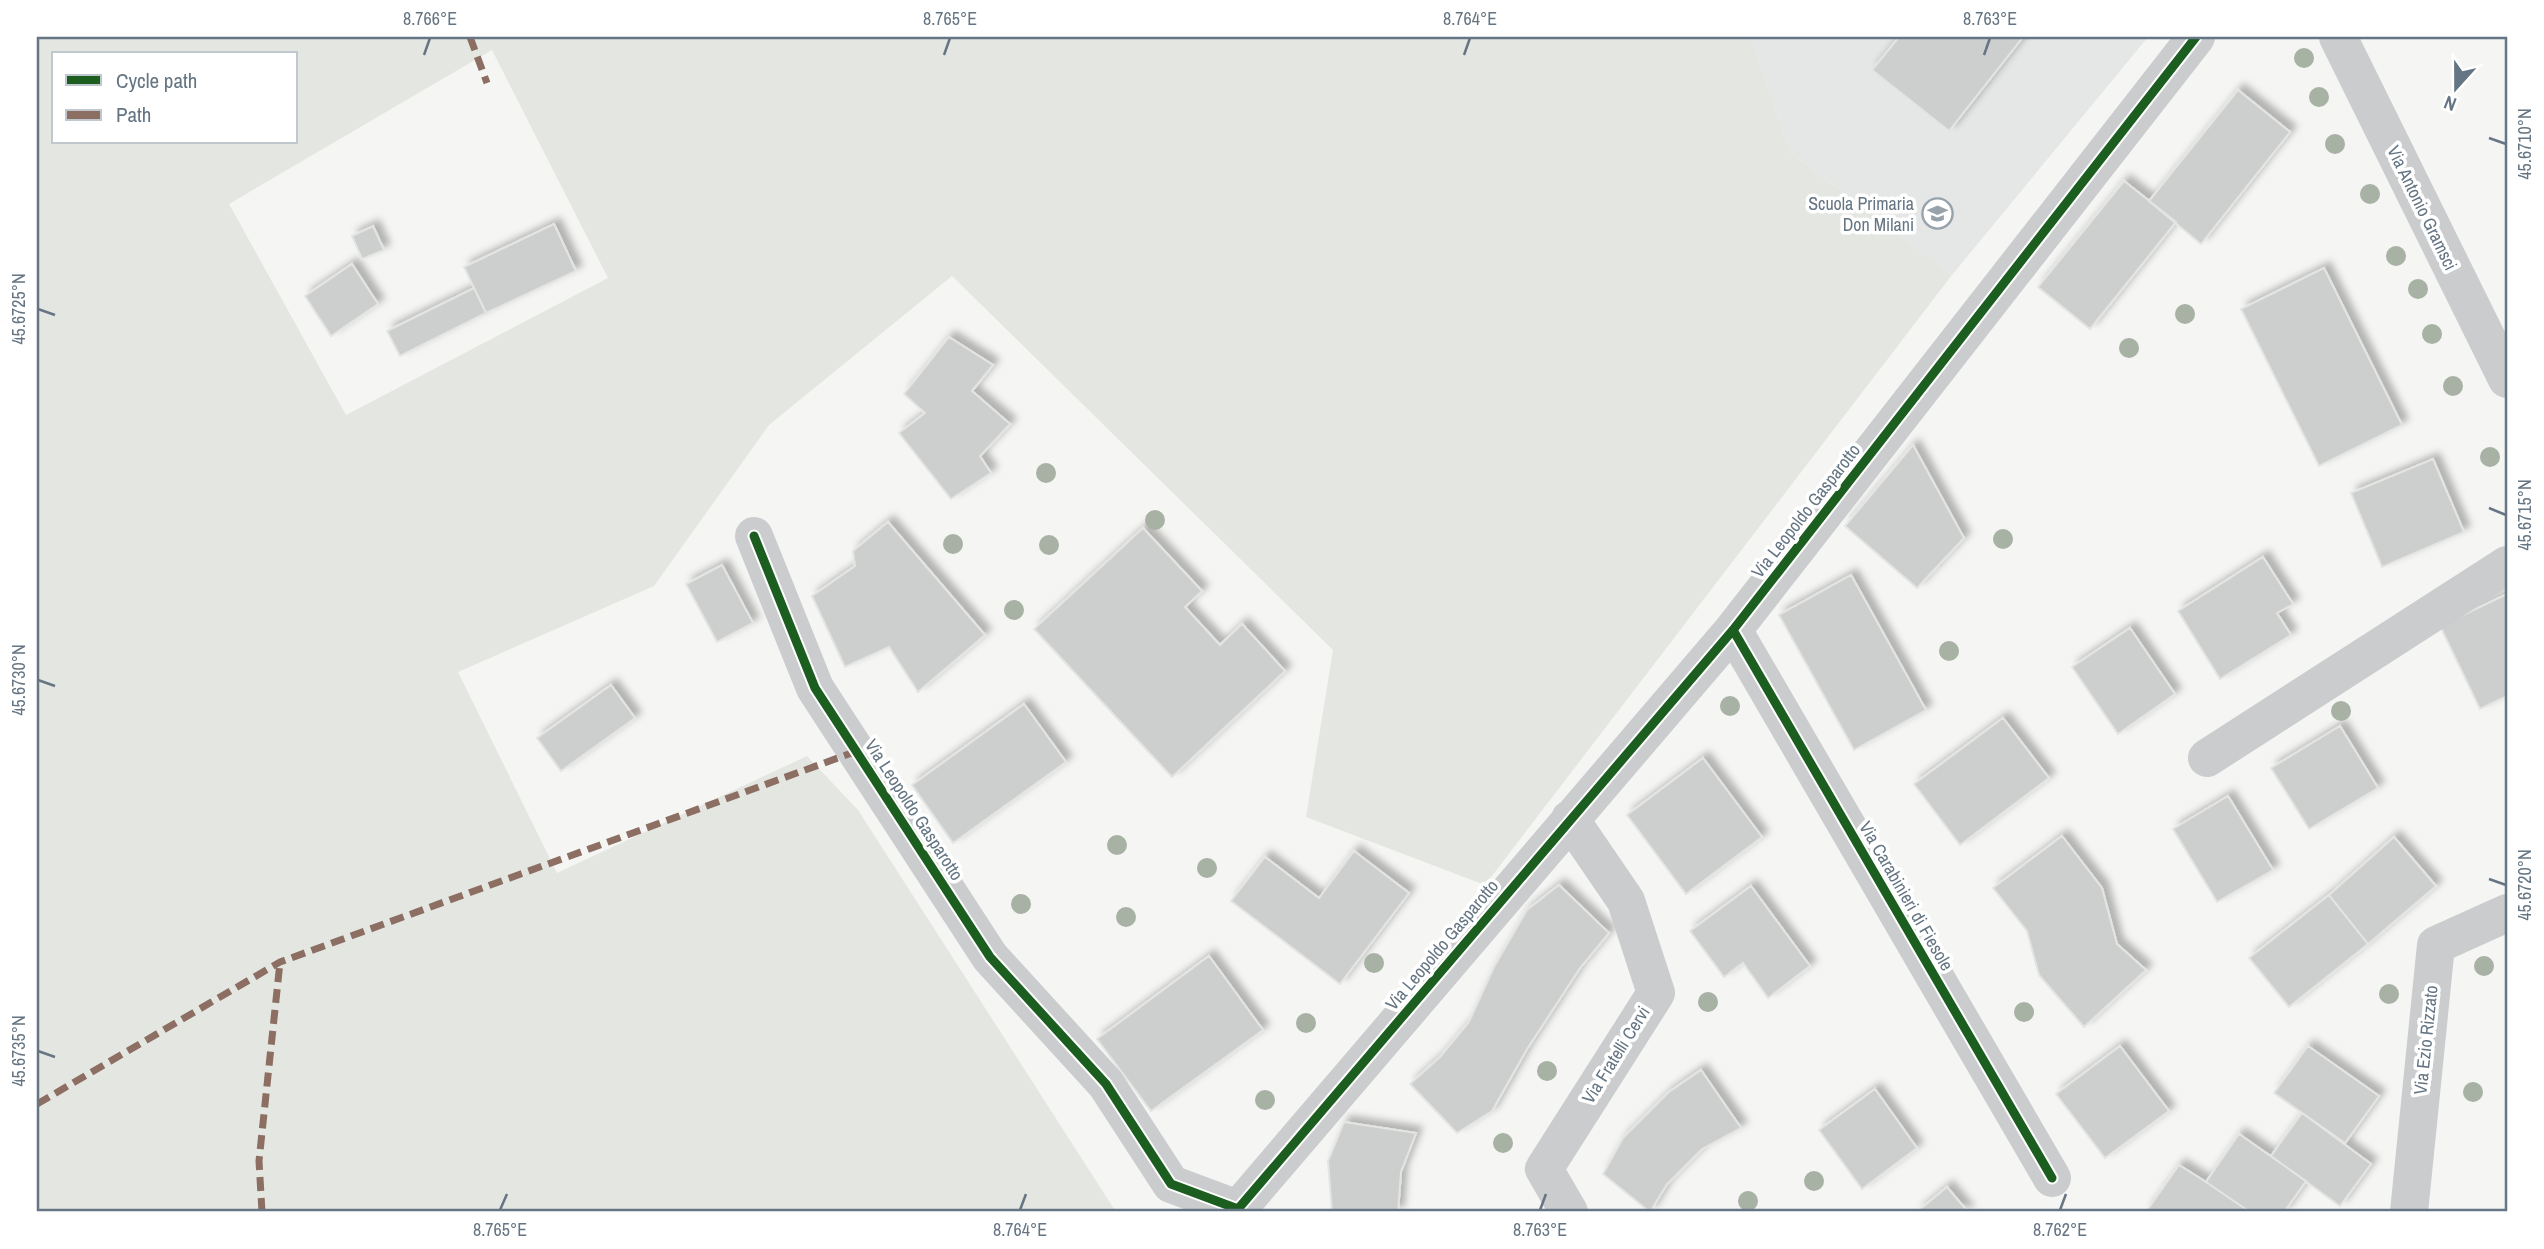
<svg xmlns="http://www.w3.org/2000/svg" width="2544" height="1249" font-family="'Archivo Narrow',sans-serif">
<defs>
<filter id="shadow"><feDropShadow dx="6" dy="-6" stdDeviation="3.5" flood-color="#0004"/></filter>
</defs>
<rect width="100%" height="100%" fill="#f5f5f3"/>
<path fill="#e5e6e6" d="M1751,37H2148L1952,275L1791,153Z"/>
<path fill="#e4e7e1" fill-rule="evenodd" d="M37,37H1751L1791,153L1952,275L1485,885L1306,817L1333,650L952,276L769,425L654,586L458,672L557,873L807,756L858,810L1116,1212H37ZM492,50L608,278L346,415L229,204ZM54,54H296V142H54Z"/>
<path fill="#cdcece" stroke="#e4e4e3" stroke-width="2" filter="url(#shadow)" d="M1899,37H2023L1949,131L1872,70Z
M2238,90L2290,132L2201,244L2149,201Z
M2124,181L2176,222L2090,329L2038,287Z
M554,224L576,271L486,313L464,267Z
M373,226L384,250L362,259L352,236Z
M352,264L378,304L331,336L305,296Z
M2324,268L2402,425L2319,466L2241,309Z
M474,288L486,313L400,356L387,331Z
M949,337L993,365L972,391L1010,424L980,456L991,473L951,499L899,433L925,413L904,394Z
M1913,445L1964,538L1917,588L1845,526Z
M2433,459L2464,532L2382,567L2351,493Z
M888,522L985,635L918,692L889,647L845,667L812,596L855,566L853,551Z
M1143,528L1202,591L1185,607L1220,645L1242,624L1285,671L1172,777L1034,629Z
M2263,557L2293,604L2277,613L2291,635L2220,679L2178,611Z
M722,565L753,623L717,642L686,584Z
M1851,575L1926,710L1854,750L1779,615Z
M2507,594V696L2480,709L2440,626Z
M2130,628L2175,694L2118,734L2072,667Z
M611,685L635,718L561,771L537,738Z
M1024,704L1066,762L953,843L912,785Z
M2003,718L2049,778L1960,845L1914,784Z
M2340,726L2378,788L2309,829L2271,768Z
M1703,758L1762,837L1686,894L1627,815Z
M2228,796L2273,870L2217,902L2173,829Z
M2062,836L2102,888L2117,944L2146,970L2084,1027L2039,975L2027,931L1993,888Z
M2394,837L2436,886L2368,944L2329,895Z
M1354,851L1409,893L1340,984L1231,901L1265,857L1319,898Z
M1559,885L1609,933L1580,968L1527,1049L1492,1111L1457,1133L1410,1084L1440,1057L1469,1022L1494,967L1527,910Z
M1751,886L1810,966L1768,998L1743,963L1724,977L1690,931Z
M2329,895L2368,944L2289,1007L2249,958Z
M1209,956L1263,1030L1151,1111L1097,1039Z
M2120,1046L2169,1111L2105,1158L2056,1094Z
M2308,1046L2379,1096L2345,1143L2274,1093Z
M1701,1070L1741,1128L1702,1149L1667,1184L1650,1212L1603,1174L1623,1138L1669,1092Z
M1875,1089L1917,1148L1862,1189L1819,1130Z
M2302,1113L2371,1164L2340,1206L2271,1156Z
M1344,1122L1416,1133L1401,1172L1398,1212H1332L1328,1161Z
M2239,1134L2306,1181L2284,1212H2250L2206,1182Z
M2179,1165L2206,1182L2247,1210L2246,1212H2146Z
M1947,1187L1968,1212H1917Z"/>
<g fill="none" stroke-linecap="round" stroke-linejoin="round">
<path stroke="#cacccd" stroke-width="38" d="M2338,37L2507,379
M754,536L815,688L990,957L1106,1084L1171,1184L1238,1209L1733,630L2196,37
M1733,630L2052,1178
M2207,758L2507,565
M1569,1212L1544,1169L1656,993L1626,901L1570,819
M2409,1212L2436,945L2507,913"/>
<path stroke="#8d6e63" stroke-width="7" stroke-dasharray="14 7" stroke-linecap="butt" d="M470,37L487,83
M37,1104L280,962L857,751
M262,1212L259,1161L280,962"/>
<defs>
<path id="cycleway" d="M754,536L815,688L990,957L1106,1084L1171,1184L1238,1209L1733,630L2196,37
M1733,630L2052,1178"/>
</defs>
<use href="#cycleway" stroke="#fff" stroke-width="13"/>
<use href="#cycleway" stroke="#1b5e20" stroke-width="9"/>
</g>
<g fill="#a7b1a4">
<circle cx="2304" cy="58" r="10"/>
<circle cx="2319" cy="97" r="10"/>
<circle cx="2335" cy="144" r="10"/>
<circle cx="2370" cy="194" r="10"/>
<circle cx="2396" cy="256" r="10"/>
<circle cx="2418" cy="289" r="10"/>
<circle cx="2185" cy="314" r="10"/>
<circle cx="2432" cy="334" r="10"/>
<circle cx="2129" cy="348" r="10"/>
<circle cx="2453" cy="386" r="10"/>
<circle cx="2490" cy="457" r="10"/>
<circle cx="1046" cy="473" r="10"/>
<circle cx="1155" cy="520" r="10"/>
<circle cx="2003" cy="539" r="10"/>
<circle cx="953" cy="544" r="10"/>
<circle cx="1049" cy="545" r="10"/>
<circle cx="1014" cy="610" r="10"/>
<circle cx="1949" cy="651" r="10"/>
<circle cx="1730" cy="706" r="10"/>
<circle cx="2341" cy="711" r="10"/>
<circle cx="1117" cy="845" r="10"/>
<circle cx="1207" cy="868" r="10"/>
<circle cx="1021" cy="904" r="10"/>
<circle cx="1126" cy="917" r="10"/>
<circle cx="1374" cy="963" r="10"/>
<circle cx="2484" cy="966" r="10"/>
<circle cx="2389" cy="994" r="10"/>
<circle cx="1708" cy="1002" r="10"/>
<circle cx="2024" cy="1012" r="10"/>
<circle cx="1306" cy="1023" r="10"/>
<circle cx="1547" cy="1071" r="10"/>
<circle cx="2473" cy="1092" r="10"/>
<circle cx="1265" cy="1100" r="10"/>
<circle cx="1503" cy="1143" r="10"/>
<circle cx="1814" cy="1181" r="10"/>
<circle cx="1748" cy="1201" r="10"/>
</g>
<path fill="none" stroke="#657583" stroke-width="2.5" d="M424,55L430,38M944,55L950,38M1464,55L1470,38M1984,55L1990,38M2489,138L2506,144M38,309L55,315M2489,508L2506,515M38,680L55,686M2489,879L2506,885M38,1051L55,1057M500,1210L507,1194M1020,1210L1026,1194M1540,1210L1546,1194M2060,1210L2066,1194"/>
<defs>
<symbol id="school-ring" viewBox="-11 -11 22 22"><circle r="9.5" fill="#fff" stroke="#97a2aa" stroke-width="1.5"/><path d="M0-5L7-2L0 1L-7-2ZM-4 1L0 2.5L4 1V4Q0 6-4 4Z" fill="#97a2aa"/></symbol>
</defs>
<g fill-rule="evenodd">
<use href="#school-ring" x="1920" y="196" width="35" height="35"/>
</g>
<g text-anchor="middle" stroke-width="7" stroke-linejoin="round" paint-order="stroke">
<g font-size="18" fill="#657583" stroke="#fff" text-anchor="end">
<text x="1914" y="210">Scuola Primaria<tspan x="1914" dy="21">Don Milani</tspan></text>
</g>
<g font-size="18" fill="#657583" stroke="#fff">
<text transform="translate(2422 208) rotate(64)" y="6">Via Antonio Gramsci</text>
<text transform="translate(1806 511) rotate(-52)" y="6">Via Leopoldo Gasparotto</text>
<text transform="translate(914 810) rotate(57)" y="6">Via Leopoldo Gasparotto</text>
<text transform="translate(1906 896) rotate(60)" y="6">Via Carabinieri di Fiesole</text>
<text transform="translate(1442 945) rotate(-50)" y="6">Via Leopoldo Gasparotto</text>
<text transform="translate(2426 1040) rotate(-84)" y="6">Via Ezio Rizzato</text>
<text transform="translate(1616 1055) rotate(-58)" y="6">Via Fratelli Cervi</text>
</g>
</g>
<rect width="2544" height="1249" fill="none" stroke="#ffffff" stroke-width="77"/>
<rect x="52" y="52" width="245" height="91" fill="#ffffff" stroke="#c1c8cd" stroke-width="2"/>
<rect x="66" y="75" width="35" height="10" fill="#1b5e20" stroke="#c1c8cd" stroke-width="2"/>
<text x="116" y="88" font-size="21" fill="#657583">Cycle path</text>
<rect x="66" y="110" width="35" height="10" fill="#8d6e63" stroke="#c1c8cd" stroke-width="2"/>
<text x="116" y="122" font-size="21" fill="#657583">Path</text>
<g transform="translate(2456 88) rotate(201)" stroke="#ffffff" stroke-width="5" paint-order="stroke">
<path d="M0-5L12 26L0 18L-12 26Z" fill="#657583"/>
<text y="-10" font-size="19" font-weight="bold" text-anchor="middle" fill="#657583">N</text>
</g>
<rect x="38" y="38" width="2468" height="1172" fill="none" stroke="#657583" stroke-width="2.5"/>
<g font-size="18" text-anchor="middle" fill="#657583">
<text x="430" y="25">8.766°E</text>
<text x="950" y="25">8.765°E</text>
<text x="1470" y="25">8.764°E</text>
<text x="1990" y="25">8.763°E</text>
<text transform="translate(2525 144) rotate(-90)" y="6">45.6710°N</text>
<text transform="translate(19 309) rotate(-90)" y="6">45.6725°N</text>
<text transform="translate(2525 515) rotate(-90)" y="6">45.6715°N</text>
<text transform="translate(19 680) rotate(-90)" y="6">45.6730°N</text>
<text transform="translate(2525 885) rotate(-90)" y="6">45.6720°N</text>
<text transform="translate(19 1051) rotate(-90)" y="6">45.6735°N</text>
<text x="500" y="1236">8.765°E</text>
<text x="1020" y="1236">8.764°E</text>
<text x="1540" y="1236">8.763°E</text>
<text x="2060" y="1236">8.762°E</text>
</g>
</svg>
